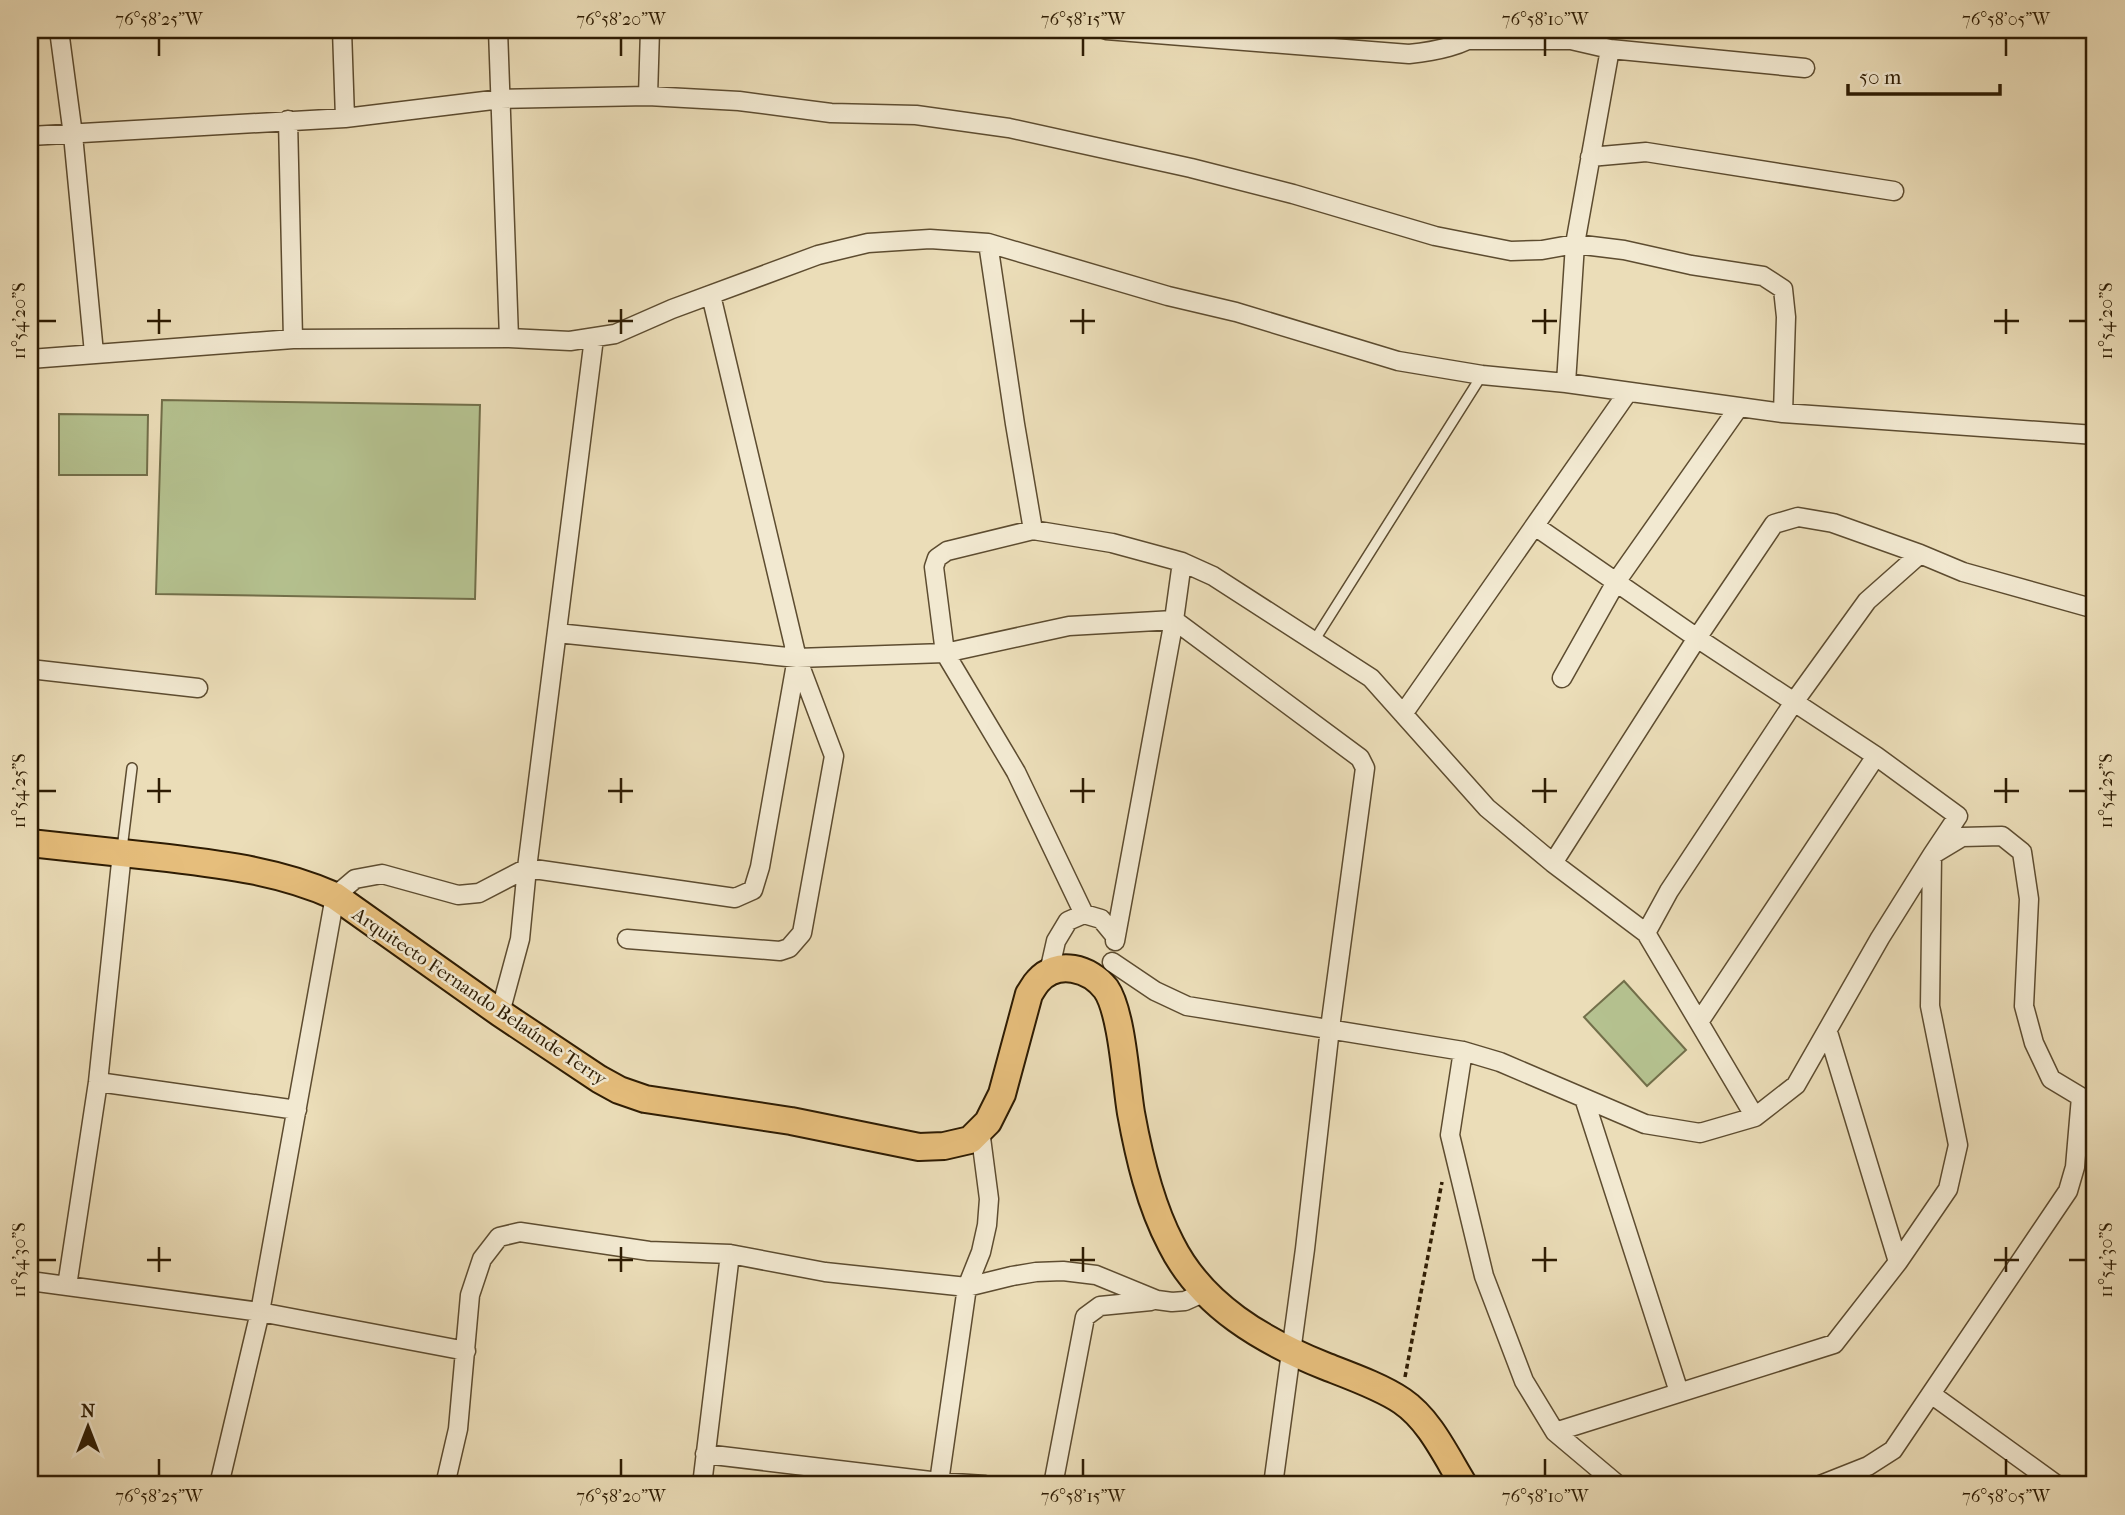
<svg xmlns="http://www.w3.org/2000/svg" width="2125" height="1515" font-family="'IM FELL French Canon',serif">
<rect width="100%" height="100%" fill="#ebddb8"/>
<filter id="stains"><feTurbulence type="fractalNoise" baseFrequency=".00286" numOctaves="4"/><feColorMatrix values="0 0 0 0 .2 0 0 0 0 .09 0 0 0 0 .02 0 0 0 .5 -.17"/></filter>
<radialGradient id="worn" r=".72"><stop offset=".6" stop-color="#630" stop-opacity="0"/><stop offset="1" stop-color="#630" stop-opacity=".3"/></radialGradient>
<path fill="#b5c290" stroke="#726f4a" stroke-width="2" d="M162,400L480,405L475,599L156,594Z
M59,414L148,415L147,475H59Z
M1624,981L1686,1050L1647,1086L1584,1017Z"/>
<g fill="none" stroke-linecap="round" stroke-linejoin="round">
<defs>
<path id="service" d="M1314,641L1482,375
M122,849L132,768"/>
<path id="minor" d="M59,30L73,135L94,353
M342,30L345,118
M498,30L509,338
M1106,30L1409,54C1437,51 1462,46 1486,30
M1471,40H1571L1610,49L1805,68
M648,96L650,30
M288,120L293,339
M30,136L345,118L501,99L648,96L739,101L831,113L916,115L1009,128L1191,168L1293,194L1435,236L1511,251L1542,250L1575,244L1624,250L1691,265L1763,276L1783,289L1786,317L1783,413
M1590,157L1646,152L1894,191
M988,243L1015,424L1033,530
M30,359L293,339L509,338L570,341L615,334L672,309L818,255L868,243L930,239L988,243L1168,296L1236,312L1398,361L1482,375L1566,383L1783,413L2095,435
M1566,383L1575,244L1610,49
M1535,526L1697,638L1876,756L1699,1022
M557,633L797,658L945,653L1069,626L1174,620L1360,758L1365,768L1330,1028L1305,1249L1273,1485
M30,669L198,688
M1562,678L1616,582L1739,407
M1403,714L1628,392
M1553,863L1697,638L1774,524L1798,517L1833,523L1920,554
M1646,933L1669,891L1794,702L1867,601L1920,554L1963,572L2095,609
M1115,936L1101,919L1084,914L1016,772L945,653L934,567L937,558L947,551L1033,530L1112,543L1182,562L1213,576L1371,678L1487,808L1553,863L1646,933L1755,1117
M627,939L780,951L789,948L802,933L834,756L797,658
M1115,941L1174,620L1182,562
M1112,962L1155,991L1187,1006L1463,1051L1500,1062L1645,1124L1700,1133L1755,1117L1796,1085L1880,938L1932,855L1962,837L2002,836L2022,852L2029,899L2024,1006L2034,1043L2051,1079L2081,1097L2095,1100
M1049,972L1056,941L1068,921L1084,914
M500,1013L520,939L527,868L594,338
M1828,1032L1898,1262
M1463,1051L1450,1135L1484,1276L1524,1381L1555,1432L1618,1485
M98,1082L297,1110
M1584,1098L1679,1392
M30,1281L260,1312L466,1351
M67,1286L98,1082L122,853
M1931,1394L2057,1485
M1555,1432L1834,1344L1898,1262L1948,1189L1958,1145L1930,1006L1932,855L1958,816L1876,756
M705,1454L939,1482L985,1485
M939,1482L967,1287L981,1252L987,1225L989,1199L980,1130
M219,1485L260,1312L335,896L355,879L382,874L458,895L479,893L527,868L735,898L753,890L760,867L797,658L711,295
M445,1485L458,1429L470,1295L482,1259L499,1237L520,1232L649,1251L730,1254L825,1272L967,1287L1012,1276L1036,1272L1063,1271L1096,1275L1157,1300L1172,1302L1185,1301L1205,1292
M702,1485L730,1254
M1053,1485L1085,1317L1100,1306L1151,1301
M1820,1485L1868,1466L1893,1450L2068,1191L2075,1167L2081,1097"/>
<path id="primary" d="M30,843C76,848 122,853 168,858C226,865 282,872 335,896L500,1013L599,1079L619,1090L645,1099L791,1121L919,1147L944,1146L970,1140L988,1122L1002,1094L1029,994C1032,990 1034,985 1038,981C1057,959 1090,968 1106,989C1122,1012 1126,1083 1131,1113C1139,1157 1150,1204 1171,1244C1202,1306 1263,1341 1325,1366C1348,1375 1382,1387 1402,1401C1430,1420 1446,1456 1464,1485"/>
</defs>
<use href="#service" stroke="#5d4c30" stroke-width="12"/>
<use href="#minor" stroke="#5d4c30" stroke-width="21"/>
<use href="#primary" stroke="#2e1c03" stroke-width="30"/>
<path stroke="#2e1c03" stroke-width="3.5" stroke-dasharray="5 3.5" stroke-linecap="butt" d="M1405,1377L1442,1182"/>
<use href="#service" stroke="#f2e9d1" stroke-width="9"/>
<use href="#minor" stroke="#f2e9d1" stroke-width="18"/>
<use href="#primary" stroke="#e6be7c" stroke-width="26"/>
</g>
<path fill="none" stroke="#2e1c03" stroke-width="2.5" d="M159,38V56M621,38V56M1083,38V56M1545,38V56M2006,38V56M159,309V334M621,309V334M1083,309V334M1545,309V334M2006,309V334M38,321H56M147,321H171M608,321H633M1070,321H1095M1532,321H1557M1994,321H2019M2069,321H2086M159,778V803M621,778V803M1083,778V803M1545,778V803M2006,778V803M38,791H56M147,791H171M608,791H633M1070,791H1095M1532,791H1557M1994,791H2019M2069,791H2086M159,1247V1272M621,1247V1272M1083,1247V1272M1545,1247V1272M2006,1247V1272M38,1260H56M147,1260H171M608,1260H633M1070,1260H1095M1532,1260H1557M1994,1260H2019M2069,1260H2086M159,1459V1476M621,1459V1476M1083,1459V1476M1545,1459V1476M2006,1459V1476"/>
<g text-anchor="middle" stroke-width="5" stroke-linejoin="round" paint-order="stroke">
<g font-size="19" fill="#2e1c03" stroke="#f2e9d1">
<text transform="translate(480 996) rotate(34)" y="7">Arquitecto Fernando Belaúnde Terry</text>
</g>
</g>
<rect width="2125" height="1515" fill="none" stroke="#ebddb8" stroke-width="77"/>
<g transform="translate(88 1427)" stroke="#f2e9d1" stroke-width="5" paint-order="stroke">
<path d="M0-5L12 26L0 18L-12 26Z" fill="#2e1c03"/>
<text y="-10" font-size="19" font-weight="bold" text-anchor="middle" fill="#2e1c03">N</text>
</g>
<path d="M1848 84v10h152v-10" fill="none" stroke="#2e1c03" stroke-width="3.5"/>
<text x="1859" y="84" font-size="21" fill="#2e1c03" stroke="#f2e9d1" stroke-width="5" paint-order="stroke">50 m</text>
<rect x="38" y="38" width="2048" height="1438" fill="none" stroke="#2e1c03" stroke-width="2.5"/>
<g font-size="18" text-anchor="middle" fill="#2e1c03">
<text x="159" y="25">76°58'25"W</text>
<text x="621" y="25">76°58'20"W</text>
<text x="1083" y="25">76°58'15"W</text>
<text x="1545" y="25">76°58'10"W</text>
<text x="2006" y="25">76°58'05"W</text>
<text transform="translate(19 321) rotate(-90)" y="6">11°54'20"S</text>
<text transform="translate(2106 321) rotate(-90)" y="6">11°54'20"S</text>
<text transform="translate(19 791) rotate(-90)" y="6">11°54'25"S</text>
<text transform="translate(2106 791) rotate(-90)" y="6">11°54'25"S</text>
<text transform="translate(19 1260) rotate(-90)" y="6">11°54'30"S</text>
<text transform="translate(2106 1260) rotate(-90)" y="6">11°54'30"S</text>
<text x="159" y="1502">76°58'25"W</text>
<text x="621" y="1502">76°58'20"W</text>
<text x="1083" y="1502">76°58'15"W</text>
<text x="1545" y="1502">76°58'10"W</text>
<text x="2006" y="1502">76°58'05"W</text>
</g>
<rect width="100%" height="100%" filter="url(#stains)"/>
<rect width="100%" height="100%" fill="url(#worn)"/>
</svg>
